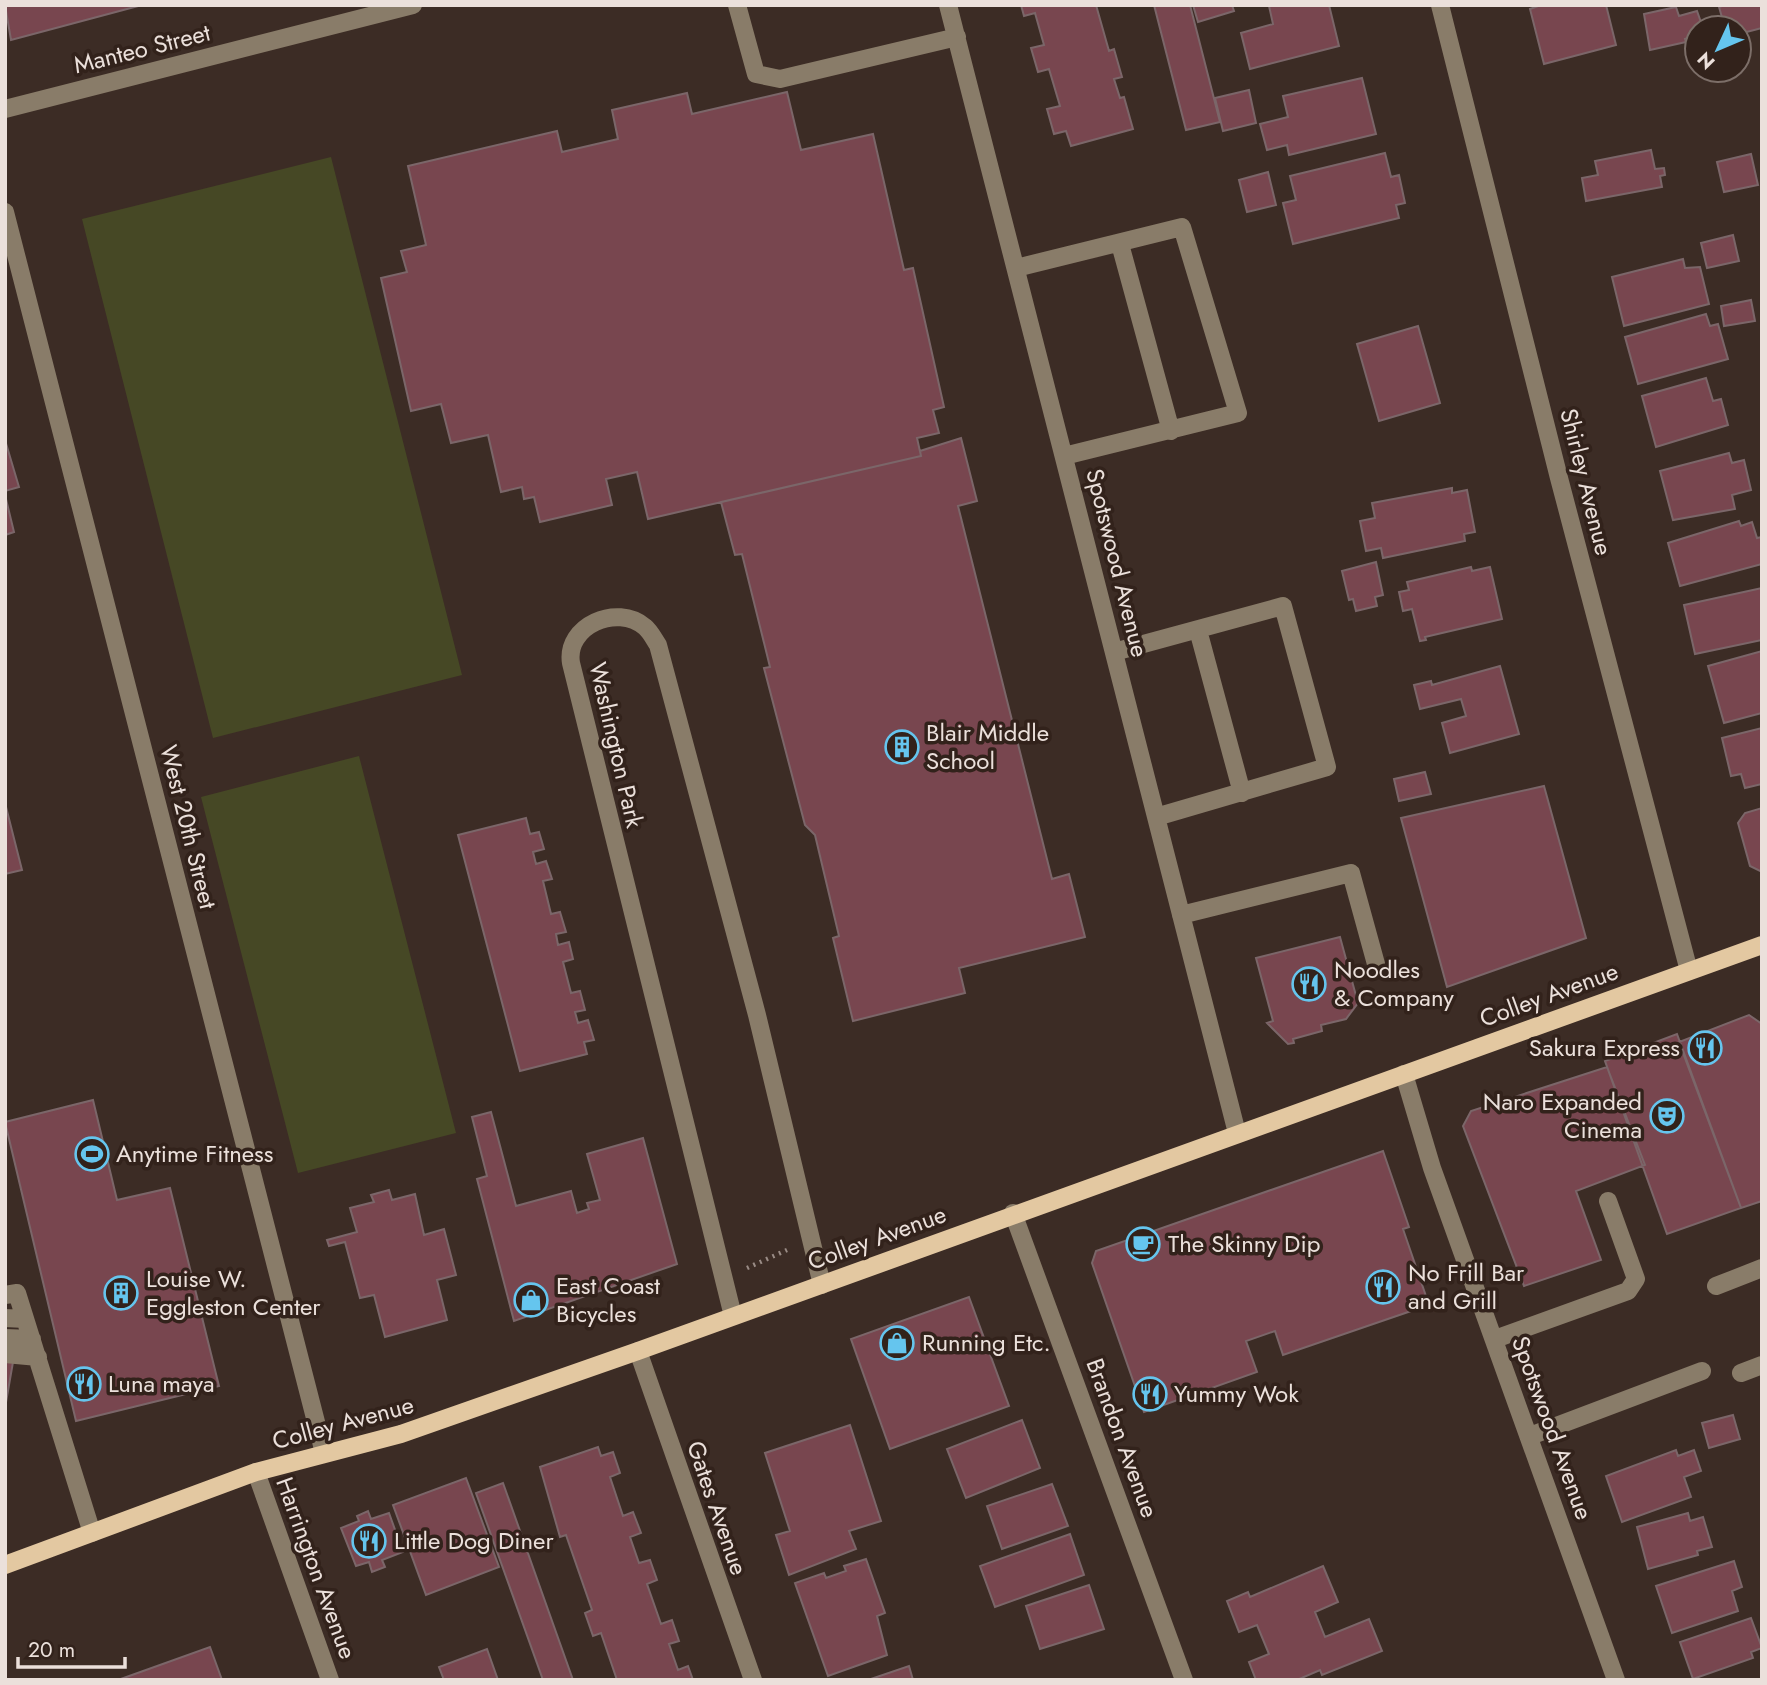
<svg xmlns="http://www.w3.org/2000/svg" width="1767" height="1685" font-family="Jost,sans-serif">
<rect width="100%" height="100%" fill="#3c2c25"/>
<path fill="#464825" d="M331,157L462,675L213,738L82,219Z
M359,756L456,1133L298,1173L201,797Z"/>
<path fill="#78464f" stroke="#7b6669" stroke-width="2" d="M5,5H142L11,40Z
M1021,5H1096L1109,51L1114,49L1122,77L1114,79L1120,98L1124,97L1133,129L1071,146L1066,131L1054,134L1047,109L1060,106L1049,69L1038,72L1031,48L1044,45L1035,13L1024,16Z
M1154,5H1190L1220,122L1186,130Z
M1193,5H1232L1234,11L1198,22Z
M1329,5L1339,46L1250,69L1241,33L1273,24L1269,6Z
M1606,5L1616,45L1544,64L1530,9L1541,5Z
M1725,5H1762V28L1739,34V28H1725L1719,7Z
M1676,7L1679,16L1697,11L1703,28H1697V35L1685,39L1686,42L1650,50L1644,14Z
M1362,78L1376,134L1289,155L1287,145L1267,150L1260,124L1288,117L1283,96Z
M1249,90L1256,123L1223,131L1215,98Z
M787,92L801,150L873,134L904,270L913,268L944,407L933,410L939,433L917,438L921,456L648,519L637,472L606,479L612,505L540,522L534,497L524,499L522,487L501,492L488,435L451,443L441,404L411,411L381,278L407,272L401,251L426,245L408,166L557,131L562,152L618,139L612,110L687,93L692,114Z
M1651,150L1655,169L1664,168L1665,175L1660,176L1662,187L1586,201L1582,178L1598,175L1595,161Z
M1385,153L1391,177L1399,175L1405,203L1396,205L1399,218L1293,244L1283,203L1296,200L1290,176Z
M1751,154L1758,185L1724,192L1717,162Z
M1268,172L1276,205L1247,212L1239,180Z
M1733,235L1739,261L1707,268L1701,243Z
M1683,259L1685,268L1700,267L1709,304L1624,326L1612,277Z
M1751,300L1755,321L1724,326L1721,306Z
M1706,314L1710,326L1718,324L1728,359L1638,384L1625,337Z
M1418,326L1440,403L1379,421L1357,344Z
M1706,378L1713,401L1721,399L1728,425L1656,447L1642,396Z
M961,438L977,501L958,506L1052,879L1069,874L1085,937L959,968L965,993L853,1021L833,938L839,936L815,835L805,825L764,668L770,667L742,554L735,555L721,502L921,456L920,451Z
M5,440L19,487L5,491Z
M1729,453L1732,463L1744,460L1751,490L1732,495L1735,509L1673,520L1660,471Z
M1452,488V493L1467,490L1475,532L1464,534L1465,541L1383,558L1381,548L1366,551L1360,521L1375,518L1372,503Z
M5,495L14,532L5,535Z
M1739,521L1741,526L1752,522L1757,538L1762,537V564L1680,586L1668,543Z
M1376,562L1383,595L1375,597L1377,606L1356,611L1353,599L1349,600L1342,571Z
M1471,567L1472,571L1490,567L1502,619L1425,637L1426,640L1420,641L1412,609L1403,611L1399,592L1409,590L1407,582Z
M1762,588V640L1695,654L1684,605Z
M1762,651V713L1724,723L1708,666Z
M1500,666L1519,734L1450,753L1442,723L1466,716L1461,699L1420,709L1414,685L1431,681L1432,685Z
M1762,728V784L1745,788L1741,774L1731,776L1722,738Z
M1425,772L1431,794L1399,801L1394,779Z
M1544,786L1586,938L1447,987L1401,818Z
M5,803L22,870L5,874Z
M1762,808V872L1750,866L1738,823L1745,813Z
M526,818L530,834L539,832L544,849L533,852L536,864L546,861L552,879L543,881L551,914L560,912L566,932L556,934L558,945L569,942L573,959L563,962L571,993L580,991L585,1010L575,1012L578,1023L588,1020L594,1040L584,1042L587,1054L520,1071L458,835Z
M1340,937L1358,1003L1346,1019L1321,1025L1322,1031L1293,1039L1294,1043L1288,1044L1267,1023L1273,1021L1256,958Z
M1749,1015L1762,1024V1201L1741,1208L1679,1042Z
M1677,1034L1741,1208L1667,1234L1605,1061Z
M1607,1067L1645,1165L1576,1191L1601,1260L1524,1286L1463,1126L1471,1111Z
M93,1100L117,1200L170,1188L219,1386L76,1421L5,1122Z
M491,1112L516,1206L571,1191L577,1213L589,1209L587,1203L600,1200L587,1154L643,1138L677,1264L514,1321L477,1179L487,1176L472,1117Z
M1383,1151L1409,1227L1403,1229L1428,1302L1414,1310L1283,1355L1275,1331L1246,1341L1257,1372L1144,1412L1092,1263L1096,1251Z
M389,1190L392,1200L415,1194L424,1235L444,1229L456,1275L437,1280L447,1320L385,1337L374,1295L360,1298L345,1242L329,1246L327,1240L357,1232L350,1208L374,1202L371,1195Z
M969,1297L1009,1406L890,1449L851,1339Z
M5,1354L13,1362L5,1408Z
M1733,1415L1740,1439L1709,1448L1702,1423Z
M1022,1420L1040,1468L966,1498L947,1449Z
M850,1425L881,1521L849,1531L856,1549L789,1575L776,1535L790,1531L765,1453Z
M598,1447L601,1456L613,1452L620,1473L610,1477L623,1516L633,1512L641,1533L630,1537L639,1563L650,1560L657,1580L647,1584L661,1624L672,1620L679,1641L669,1644L678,1670L688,1666L693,1680H617L601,1633L593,1636L585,1613L592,1610L566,1535L560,1537L540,1467Z
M1676,1450L1678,1456L1694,1450L1701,1471L1684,1477L1691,1497L1622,1522L1606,1476Z
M466,1478L499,1567L426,1595L393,1505Z
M503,1483L573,1680H543L476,1493Z
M1052,1484L1068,1526L1002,1549L987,1506Z
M368,1511L371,1519L389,1513L403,1552L382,1560L385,1567L372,1572L369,1562L356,1566L341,1528L359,1521L357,1516Z
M1688,1513L1690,1521L1703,1517L1712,1547L1697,1551L1698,1555L1648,1569L1637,1527Z
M1070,1534L1084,1575L995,1607L980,1566Z
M866,1559L885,1613L877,1616L887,1655L828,1676L795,1583L824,1573L826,1578L846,1571L844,1566Z
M1734,1561L1742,1587L1732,1591L1738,1611L1672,1633L1656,1586Z
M1323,1566L1338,1602L1315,1612L1325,1637L1369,1619L1382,1651L1322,1675L1320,1670L1297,1680H1256L1249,1662L1269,1654L1257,1625L1239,1632L1227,1601L1248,1592L1250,1597Z
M1089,1585L1104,1629L1040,1649L1026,1606Z
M1751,1618L1762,1648L1751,1652L1753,1658L1693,1679L1680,1642Z
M210,1647L222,1680H118Z
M487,1649L498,1680H444L439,1667Z
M909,1666L913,1680H868Z"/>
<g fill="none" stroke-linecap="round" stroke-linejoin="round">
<path stroke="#9a8c86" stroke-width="4.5" stroke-dasharray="2 5" stroke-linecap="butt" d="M747,1268L787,1250"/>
<path stroke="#897c69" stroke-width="18" d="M737,5L756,74L780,79L957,37
M948,5L1237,1133
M1440,5L1559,478L1689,971
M5,109L413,5
M5,212L324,1453
M1120,244L1171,431
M1016,268L1182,227L1238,413L1064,456
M1198,630L1242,793
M1114,652L1283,606L1327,767L1156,817
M1181,915L1351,873L1376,964
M1404,1074L1432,1168L1616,1680
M1013,1213L1184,1680
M1716,1286L1762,1268
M5,1295L17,1293L92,1533
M733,1316L571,663C565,626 617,603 645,627C650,631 654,639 658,645L757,1015L822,1285
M5,1318L25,1319
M5,1338L32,1339
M1495,1339L1628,1291L1636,1279L1608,1201
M638,1351L753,1680
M5,1354L38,1357
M1741,1373L1762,1365
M1530,1436L1702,1371
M256,1472L330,1680"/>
<path stroke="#e3c8a1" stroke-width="18" d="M5,1565L256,1472L401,1434L638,1351L1762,945"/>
</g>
<defs>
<symbol id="building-ring" viewBox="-11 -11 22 22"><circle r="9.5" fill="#32221b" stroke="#65c5ee" stroke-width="1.5"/><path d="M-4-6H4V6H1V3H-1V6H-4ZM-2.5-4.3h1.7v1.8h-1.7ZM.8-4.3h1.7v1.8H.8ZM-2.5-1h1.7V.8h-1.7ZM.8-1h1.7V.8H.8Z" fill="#65c5ee"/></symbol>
<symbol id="restaurant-ring" viewBox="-11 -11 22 22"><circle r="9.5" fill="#32221b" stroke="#65c5ee" stroke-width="1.5"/><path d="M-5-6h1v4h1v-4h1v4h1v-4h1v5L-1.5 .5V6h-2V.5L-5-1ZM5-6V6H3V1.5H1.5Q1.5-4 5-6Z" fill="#65c5ee"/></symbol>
<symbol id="theatre-ring" viewBox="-11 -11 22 22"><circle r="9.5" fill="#32221b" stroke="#65c5ee" stroke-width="1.5"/><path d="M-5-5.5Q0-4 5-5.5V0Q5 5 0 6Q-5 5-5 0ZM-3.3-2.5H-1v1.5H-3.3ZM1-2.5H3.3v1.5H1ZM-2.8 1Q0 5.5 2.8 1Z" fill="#65c5ee"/></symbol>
<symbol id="stadium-ring" viewBox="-11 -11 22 22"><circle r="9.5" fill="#32221b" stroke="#65c5ee" stroke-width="1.5"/><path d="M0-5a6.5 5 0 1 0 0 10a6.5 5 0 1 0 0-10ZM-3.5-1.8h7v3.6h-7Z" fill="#65c5ee"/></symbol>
<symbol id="cafe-ring" viewBox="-11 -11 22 22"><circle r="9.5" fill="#32221b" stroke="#65c5ee" stroke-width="1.5"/><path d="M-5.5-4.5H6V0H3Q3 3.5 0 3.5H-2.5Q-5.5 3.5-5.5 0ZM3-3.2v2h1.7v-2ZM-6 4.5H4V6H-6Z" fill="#65c5ee"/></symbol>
<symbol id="shop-ring" viewBox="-11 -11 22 22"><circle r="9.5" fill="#32221b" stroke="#65c5ee" stroke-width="1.5"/><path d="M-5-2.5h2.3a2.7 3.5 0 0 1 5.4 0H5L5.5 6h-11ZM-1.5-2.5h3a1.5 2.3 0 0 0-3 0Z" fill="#65c5ee"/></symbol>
</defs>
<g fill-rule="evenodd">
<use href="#building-ring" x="883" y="728" width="38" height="38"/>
<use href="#restaurant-ring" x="1290" y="965" width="38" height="38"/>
<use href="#restaurant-ring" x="1686" y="1029" width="38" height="38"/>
<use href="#theatre-ring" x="1648" y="1097" width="38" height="38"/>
<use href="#stadium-ring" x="73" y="1135" width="38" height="38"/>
<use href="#cafe-ring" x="1124" y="1225" width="38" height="38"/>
<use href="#restaurant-ring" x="1364" y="1268" width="38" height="38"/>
<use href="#building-ring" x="102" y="1274" width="38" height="38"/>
<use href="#shop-ring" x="512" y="1281" width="38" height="38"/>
<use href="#shop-ring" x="878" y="1324" width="38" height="38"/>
<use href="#restaurant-ring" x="65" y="1365" width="38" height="38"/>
<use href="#restaurant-ring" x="1131" y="1375" width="38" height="38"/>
<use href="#restaurant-ring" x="350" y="1522" width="38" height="38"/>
</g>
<g text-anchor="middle" stroke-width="7" stroke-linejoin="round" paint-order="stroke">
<g font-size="24" fill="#ebe0db" stroke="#32221b">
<text transform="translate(142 49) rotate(-14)" y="8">Manteo Street</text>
<text transform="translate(1586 482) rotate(76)" y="8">Shirley Avenue</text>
<text transform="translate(1117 563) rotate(76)" y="8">Spotswood Avenue</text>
<text transform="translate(616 745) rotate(77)" y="8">Washington Park</text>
<text transform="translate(188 827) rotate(76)" y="8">West 20th Street</text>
<text transform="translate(1549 995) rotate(-20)" y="8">Colley Avenue</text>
<text transform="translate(877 1238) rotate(-20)" y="8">Colley Avenue</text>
<text transform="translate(343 1423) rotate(-15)" y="8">Colley Avenue</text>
<text transform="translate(1552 1428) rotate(70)" y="8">Spotswood Avenue</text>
<text transform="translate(1122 1438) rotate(70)" y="8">Brandon Avenue</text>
<text transform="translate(717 1508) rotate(71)" y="8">Gates Avenue</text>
<text transform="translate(316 1568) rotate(70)" y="8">Harrington Avenue</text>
</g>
<g font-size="24" fill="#ebe0db" stroke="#32221b" text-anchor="start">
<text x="926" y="741">Blair Middle<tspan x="926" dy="28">School</tspan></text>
<text x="1334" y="978">Noodles<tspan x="1334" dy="28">&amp; Company</tspan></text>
<text x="1680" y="1056" text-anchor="end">Sakura Express</text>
<text x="1642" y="1110" text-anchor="end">Naro Expanded<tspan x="1642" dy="28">Cinema</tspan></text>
<text x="116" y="1162">Anytime Fitness</text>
<text x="1168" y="1252">The Skinny Dip</text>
<text x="1408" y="1281">No Frill Bar<tspan x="1408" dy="28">and Grill</tspan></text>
<text x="146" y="1287">Louise W.<tspan x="146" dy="28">Eggleston Center</tspan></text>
<text x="556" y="1294">East Coast<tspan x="556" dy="28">Bicycles</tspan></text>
<text x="922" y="1351">Running Etc.</text>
<text x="108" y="1392">Luna maya</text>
<text x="1174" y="1402">Yummy Wok</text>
<text x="394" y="1549">Little Dog Diner</text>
</g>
</g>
<rect width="1767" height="1685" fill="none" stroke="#ebe0db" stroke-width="14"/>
<g transform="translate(1718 49) rotate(226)"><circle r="33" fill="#32221b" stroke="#7c6e68" stroke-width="2"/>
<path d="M0-5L12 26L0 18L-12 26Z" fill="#65c5ee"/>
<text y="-10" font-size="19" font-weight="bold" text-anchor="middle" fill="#ebe0db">N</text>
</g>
<path d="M18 1657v10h107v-10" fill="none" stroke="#ebe0db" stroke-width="3.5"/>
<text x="28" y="1657" font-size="21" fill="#ebe0db" stroke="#32221b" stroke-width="5" paint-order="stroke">20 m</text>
</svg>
